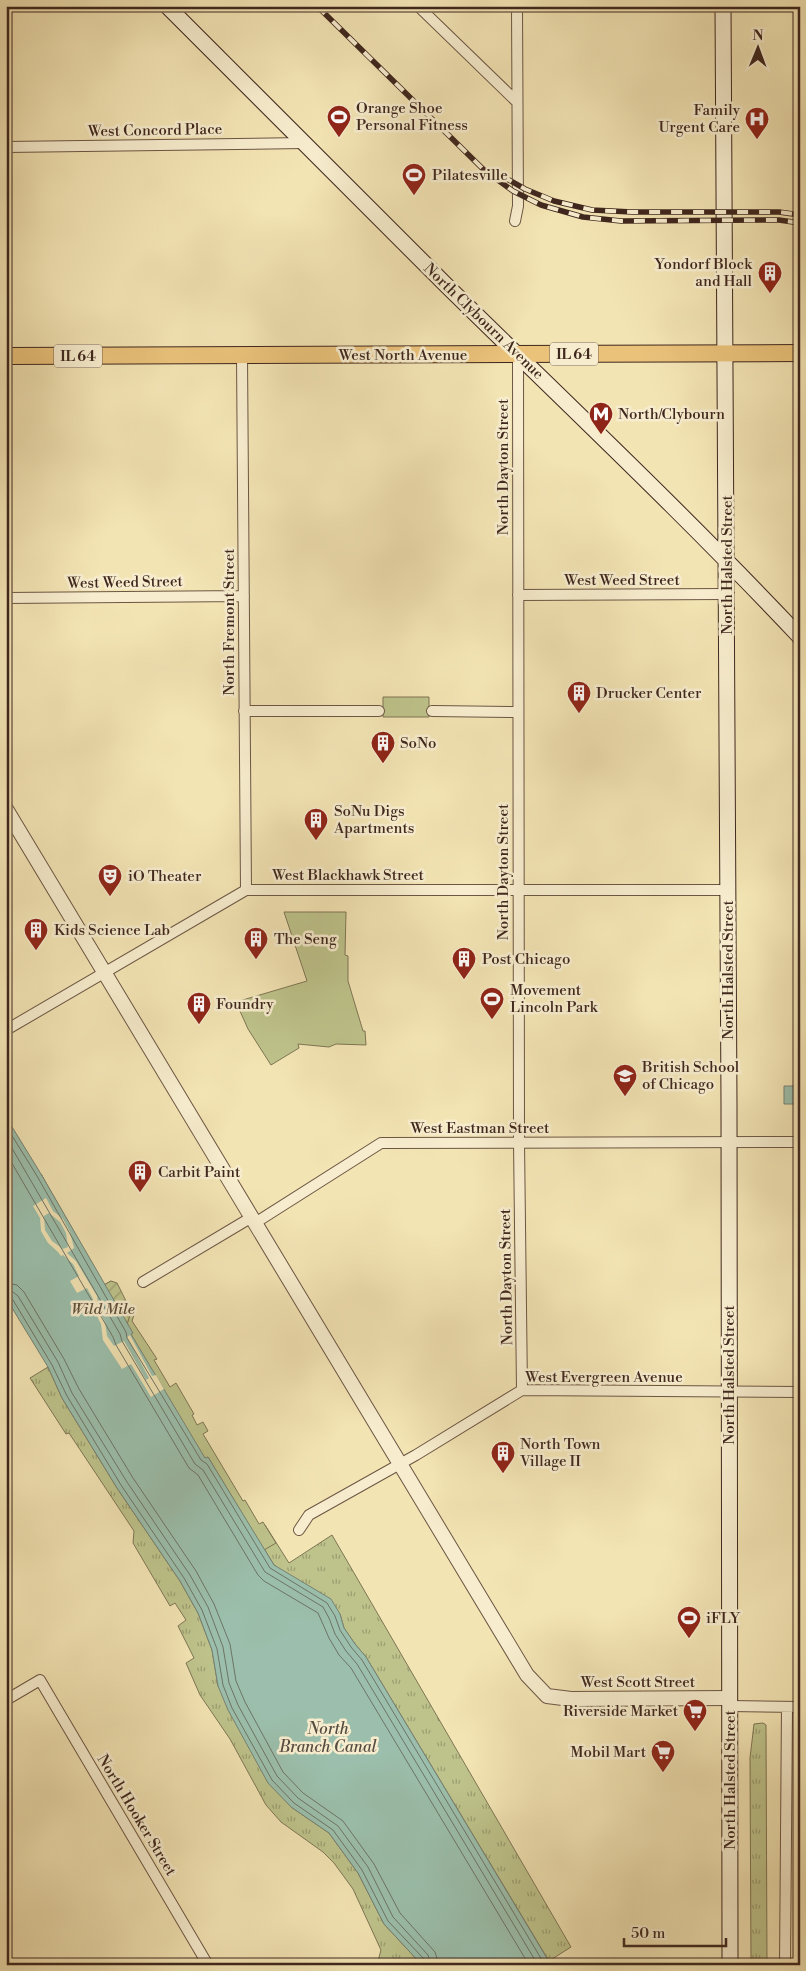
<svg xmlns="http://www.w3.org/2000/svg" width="806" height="1971" font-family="'Libre Bodoni',serif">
<defs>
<pattern id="grass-tufts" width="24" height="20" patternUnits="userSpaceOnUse" patternTransform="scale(1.25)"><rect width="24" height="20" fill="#bec38b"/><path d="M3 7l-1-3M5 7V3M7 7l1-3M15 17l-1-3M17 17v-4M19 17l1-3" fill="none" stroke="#9c9e71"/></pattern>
<pattern id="garden-furrows" width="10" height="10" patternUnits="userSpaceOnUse" patternTransform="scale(1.25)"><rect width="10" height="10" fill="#bec38b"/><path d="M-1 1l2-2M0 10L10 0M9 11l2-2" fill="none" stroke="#9c9e71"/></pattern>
</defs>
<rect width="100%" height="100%" fill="#f3e4b4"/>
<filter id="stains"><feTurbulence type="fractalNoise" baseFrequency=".004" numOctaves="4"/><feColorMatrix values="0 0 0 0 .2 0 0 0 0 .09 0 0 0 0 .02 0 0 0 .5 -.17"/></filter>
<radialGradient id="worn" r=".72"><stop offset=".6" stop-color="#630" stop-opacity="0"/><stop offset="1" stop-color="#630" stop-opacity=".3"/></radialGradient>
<path fill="url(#grass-tufts)" stroke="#7e7554" d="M48,1367L62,1398L117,1488L180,1581L198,1613L212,1650L218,1686L291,1807L329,1833L358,1873L384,1924L422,1965H377L381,1950L353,1889L334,1863L323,1852L281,1822L266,1805L230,1739L200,1695L186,1663L194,1658L178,1626L186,1620L175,1603L170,1606L133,1543L134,1531L69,1433L66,1434L30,1378Z
M249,1519L256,1530L265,1525L289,1563L332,1535L571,1947L549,1961L366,1657L355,1644L344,1628L340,1614L274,1565L248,1522Z
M763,1723L766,1725L767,1965H751L750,1758L754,1724Z"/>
<path fill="#bec38b" stroke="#7e7554" d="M383,697H429V717H383Z
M284,912H346L345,955L348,956V981L363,1031H365L366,1045L336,1044L329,1047L298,1044L299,1048L271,1065L248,1029L236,1002L307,981Z
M41,1174L104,1285L111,1281L115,1285L131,1311L135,1312L132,1321L157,1359L154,1360L170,1387L176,1383L194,1414L192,1415L197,1425L203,1422L208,1431L203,1434L243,1501L245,1500L259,1524L263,1522L276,1543L264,1550L208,1457L205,1459L156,1394Z"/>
<path fill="url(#garden-furrows)" stroke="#7e7554" d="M111,1281L117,1283L131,1311L127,1325L104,1285Z"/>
<path fill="#9bbfac" stroke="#768273" d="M784,1086H800V1104H784Z
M6,1117L41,1174L133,1333L131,1334L205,1458L208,1457L274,1565L331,1599L340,1614L344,1628L355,1644L366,1657L551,1965H422L384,1924L358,1873L329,1833L291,1807L268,1783L228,1710L218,1686L212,1650L198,1613L180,1581L117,1488L62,1398L48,1367L6,1298Z"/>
<path fill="#f3e4b4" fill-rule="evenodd" d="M46,1198L53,1211L63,1219L70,1232L74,1248L67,1253L76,1261L97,1296L99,1311L105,1322L107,1336L114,1346L124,1341L146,1380L149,1378L127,1337L130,1335L152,1376L156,1375L164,1389L151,1397L131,1364L122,1369L103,1340L101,1324L95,1312L93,1299L87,1288L77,1293L70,1281L79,1276L73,1264L63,1255L61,1256L58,1252L48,1243L41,1231L40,1218L33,1206ZM49,1213L60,1222L66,1233L68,1247L63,1249L52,1241L45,1230L44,1216Z"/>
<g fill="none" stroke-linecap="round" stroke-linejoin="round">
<path stroke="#6d7365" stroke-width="1" d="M6,1126L37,1176L126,1332L127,1338L201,1460L207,1464L270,1568L327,1603L335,1616L340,1630L351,1647L362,1660L545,1965
M6,1138L120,1334L122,1341L195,1464L203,1470L265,1572L323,1607L329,1618L335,1634L346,1651L357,1664L538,1965
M6,1153L113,1337L116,1345L189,1468L198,1475L258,1575L264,1581L318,1613L329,1638L339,1655L351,1668L529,1965
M6,1283L17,1285L24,1292L64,1359L79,1389L133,1478L196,1571L214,1604L230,1644L236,1681L245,1702L283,1772L303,1793L343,1821L374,1864L400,1913L435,1952L439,1965
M6,1290L13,1292L18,1296L58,1362L72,1393L127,1482L190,1575L208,1607L223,1647L229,1683L238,1705L277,1776L298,1798L338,1826L368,1867L393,1917L428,1955L431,1965
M6,1297L13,1300L52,1365L67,1396L121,1485L184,1578L202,1610L217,1649L223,1685L232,1708L272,1780L294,1803L333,1830L362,1870L388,1921L424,1959L425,1965"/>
<defs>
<path id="minor" d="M418,6L517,102
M6,147L304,143
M515,221L518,206L517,6
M518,354L519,1142L522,1390
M242,355L246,890
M518,595L727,594
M6,598L244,596
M244,711H379
M432,711L518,712
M6,1030L246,890H728
M255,1223L381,1143L800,1142
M143,1282L252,1217
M299,1530L309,1515L416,1455L522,1390L800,1392
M6,1700L40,1680L208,1965
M730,1706L800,1707
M785,1965L787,1707"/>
<path id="tertiary" d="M6,809L527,1675L547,1696L571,1699L730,1698"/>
<path id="secondary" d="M167,6C260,99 353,193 447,286C565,402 686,516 800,637
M723,6L729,1104L730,1965"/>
<path id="primary" d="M6,356L800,353"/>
</defs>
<use href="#minor" stroke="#6c5644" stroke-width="12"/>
<use href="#tertiary" stroke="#6c5644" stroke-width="16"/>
<use href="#secondary" stroke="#3f271e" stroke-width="17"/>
<use href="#primary" stroke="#3f271e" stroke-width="18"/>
<use href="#minor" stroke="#f7edce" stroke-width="10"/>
<use href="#tertiary" stroke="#f7edce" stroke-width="14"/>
<use href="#secondary" stroke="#f7edce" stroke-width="15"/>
<use href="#primary" stroke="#eac27a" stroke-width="16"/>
<defs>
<path id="rail" d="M317,6L484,170L513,191L541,205L583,217L621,221L779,220L800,223
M502,176L525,189L554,201L592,210L632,212H779L800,215"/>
</defs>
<use href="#rail" stroke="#3f271e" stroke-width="5.5"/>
<use href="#rail" stroke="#f7edce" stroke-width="4" stroke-dasharray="11" stroke-linecap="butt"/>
</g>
<defs>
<symbol id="stadium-pin" viewBox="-11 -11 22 30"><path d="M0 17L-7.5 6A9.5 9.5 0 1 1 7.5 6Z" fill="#8f2418" stroke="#f7edce"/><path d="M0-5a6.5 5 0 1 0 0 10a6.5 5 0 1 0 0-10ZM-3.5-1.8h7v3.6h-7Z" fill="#fff"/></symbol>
<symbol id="hospital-pin" viewBox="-11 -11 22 30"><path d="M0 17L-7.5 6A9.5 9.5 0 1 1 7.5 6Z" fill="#8f2418" stroke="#f7edce"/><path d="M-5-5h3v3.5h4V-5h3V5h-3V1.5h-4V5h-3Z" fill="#fff"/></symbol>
<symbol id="building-pin" viewBox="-11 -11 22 30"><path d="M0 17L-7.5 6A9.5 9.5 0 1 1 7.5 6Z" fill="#8f2418" stroke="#f7edce"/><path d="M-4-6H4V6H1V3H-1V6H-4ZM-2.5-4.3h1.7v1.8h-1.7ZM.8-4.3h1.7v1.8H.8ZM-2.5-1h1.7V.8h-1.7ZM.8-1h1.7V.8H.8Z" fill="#fff"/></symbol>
<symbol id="metro-pin" viewBox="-11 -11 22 30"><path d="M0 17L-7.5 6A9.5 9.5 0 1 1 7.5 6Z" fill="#8f2418" stroke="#f7edce"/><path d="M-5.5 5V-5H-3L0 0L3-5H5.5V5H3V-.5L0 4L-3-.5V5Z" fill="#fff"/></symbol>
<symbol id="theatre-pin" viewBox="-11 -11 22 30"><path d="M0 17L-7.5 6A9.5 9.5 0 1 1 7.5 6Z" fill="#8f2418" stroke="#f7edce"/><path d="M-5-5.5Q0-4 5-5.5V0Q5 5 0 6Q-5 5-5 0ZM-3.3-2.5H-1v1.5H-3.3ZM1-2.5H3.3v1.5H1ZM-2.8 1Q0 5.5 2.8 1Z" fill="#fff"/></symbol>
<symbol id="school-pin" viewBox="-11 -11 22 30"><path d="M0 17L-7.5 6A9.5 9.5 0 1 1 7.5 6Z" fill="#8f2418" stroke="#f7edce"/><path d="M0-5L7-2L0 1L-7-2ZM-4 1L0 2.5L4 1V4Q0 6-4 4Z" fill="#fff"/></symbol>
<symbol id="supermarket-pin" viewBox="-11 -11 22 30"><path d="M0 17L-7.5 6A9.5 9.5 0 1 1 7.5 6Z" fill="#8f2418" stroke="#f7edce"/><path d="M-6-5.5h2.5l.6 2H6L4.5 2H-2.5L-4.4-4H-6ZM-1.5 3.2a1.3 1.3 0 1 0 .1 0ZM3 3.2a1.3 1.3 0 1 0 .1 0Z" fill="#fff"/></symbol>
</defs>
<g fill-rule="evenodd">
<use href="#stadium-pin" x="325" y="103" width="28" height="38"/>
<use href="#hospital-pin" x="743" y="105" width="28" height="38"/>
<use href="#stadium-pin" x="400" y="161" width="28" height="38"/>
<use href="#building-pin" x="756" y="259" width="28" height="38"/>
<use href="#metro-pin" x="587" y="400" width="28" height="38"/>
<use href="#building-pin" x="565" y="679" width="28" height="38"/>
<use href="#building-pin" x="369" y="729" width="28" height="38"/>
<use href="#building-pin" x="302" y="806" width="28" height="38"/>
<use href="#theatre-pin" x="96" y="862" width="28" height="38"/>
<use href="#building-pin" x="22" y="916" width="28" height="38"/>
<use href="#building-pin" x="242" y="925" width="28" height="38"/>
<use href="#building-pin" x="450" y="945" width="28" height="38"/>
<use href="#stadium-pin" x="478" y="985" width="28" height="38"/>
<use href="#building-pin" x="185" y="990" width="28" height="38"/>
<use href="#school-pin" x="611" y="1062" width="28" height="38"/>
<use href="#building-pin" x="126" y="1158" width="28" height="38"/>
<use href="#building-pin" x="489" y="1439" width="28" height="38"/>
<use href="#stadium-pin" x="675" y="1604" width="28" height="38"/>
<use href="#supermarket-pin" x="681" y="1697" width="28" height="38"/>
<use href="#supermarket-pin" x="649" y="1738" width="28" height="38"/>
</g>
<g text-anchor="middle" stroke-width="5" stroke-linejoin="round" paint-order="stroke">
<g fill="#f7edce" stroke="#766253" stroke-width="1">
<rect x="550" y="342.5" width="48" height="23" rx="4"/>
<rect x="54" y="344.5" width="48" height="23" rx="4"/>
</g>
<g font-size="14" font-weight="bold" fill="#3f271e">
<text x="574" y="359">IL 64</text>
<text x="78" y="361">IL 64</text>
</g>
<g font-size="15" fill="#3f271e" stroke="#f7edce" text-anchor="start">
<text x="356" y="113">Orange Shoe<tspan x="356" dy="17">Personal Fitness</tspan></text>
<text x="740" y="115" text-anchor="end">Family<tspan x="740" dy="17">Urgent Care</tspan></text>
<text x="432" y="180">Pilatesville</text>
<text x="752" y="269" text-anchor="end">Yondorf Block<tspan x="752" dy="17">and Hall</tspan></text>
<text x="618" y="419">North/Clybourn</text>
<text x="596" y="698">Drucker Center</text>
<text x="400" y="748">SoNo</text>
<text x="334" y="816">SoNu Digs<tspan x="334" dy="17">Apartments</tspan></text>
<text x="128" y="881">iO Theater</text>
<text x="54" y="935">Kids Science Lab</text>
<text x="274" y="944">The Seng</text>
<text x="482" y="964">Post Chicago</text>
<text x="510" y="995">Movement<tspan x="510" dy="17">Lincoln Park</tspan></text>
<text x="216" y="1009">Foundry</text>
<text x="642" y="1072">British School<tspan x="642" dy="17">of Chicago</tspan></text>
<text x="158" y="1177">Carbit Paint</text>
<text x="520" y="1449">North Town<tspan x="520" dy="17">Village II</tspan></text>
<text x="706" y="1623">iFLY</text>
<text x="678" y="1716" text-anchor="end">Riverside Market</text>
<text x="646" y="1757" text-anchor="end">Mobil Mart</text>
</g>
<g font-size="15" fill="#3f271e" stroke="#f7edce">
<text transform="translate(155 130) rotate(-1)" y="5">West Concord Place</text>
<text transform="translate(484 321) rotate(44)" y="5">North Clybourn Avenue</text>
<text x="403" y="360">West North Avenue</text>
<text transform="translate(503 467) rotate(-90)" y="5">North Dayton Street</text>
<text transform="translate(727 565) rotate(-90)" y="5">North Halsted Street</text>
<text x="622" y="585">West Weed Street</text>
<text transform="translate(125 582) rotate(-1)" y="5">West Weed Street</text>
<text transform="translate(229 622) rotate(-90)" y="5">North Fremont Street</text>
<text transform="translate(503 872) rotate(-90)" y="5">North Dayton Street</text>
<text x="348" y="880">West Blackhawk Street</text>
<text transform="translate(728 970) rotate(-90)" y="5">North Halsted Street</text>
<text x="480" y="1133">West Eastman Street</text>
<text transform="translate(506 1277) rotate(-91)" y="5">North Dayton Street</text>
<text transform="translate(729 1375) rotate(-90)" y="5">North Halsted Street</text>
<text x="604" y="1382">West Evergreen Avenue</text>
<text x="638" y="1687">West Scott Street</text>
<text transform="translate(730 1780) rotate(-90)" y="5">North Halsted Street</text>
<text transform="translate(137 1815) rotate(59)" y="5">North Hooker Street</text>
</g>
<g font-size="15" font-style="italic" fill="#5f4e39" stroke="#f7edce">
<text x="103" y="1314">Wild Mile</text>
</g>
<g font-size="16" font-style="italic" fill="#564d42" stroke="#f7edce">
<text x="328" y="1734">North<tspan x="328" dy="18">Branch Canal</tspan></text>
</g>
</g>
<rect width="806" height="1971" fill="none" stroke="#f3e4b4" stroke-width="25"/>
<rect x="8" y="8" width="791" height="1956" fill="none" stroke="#3f271e" stroke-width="2.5"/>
<rect x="12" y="12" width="781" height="1946" fill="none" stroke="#3f271e"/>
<g transform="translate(758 48) rotate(1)" stroke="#f7edce" stroke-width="4" paint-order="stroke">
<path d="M0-4L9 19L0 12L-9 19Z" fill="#3f271e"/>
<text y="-8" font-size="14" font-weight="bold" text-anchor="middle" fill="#3f271e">N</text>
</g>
<path d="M624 1938v8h102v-8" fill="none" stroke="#3f271e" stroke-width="2.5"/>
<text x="631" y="1938" font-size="15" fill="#3f271e" stroke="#f7edce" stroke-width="4" paint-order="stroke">50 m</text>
<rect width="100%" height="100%" filter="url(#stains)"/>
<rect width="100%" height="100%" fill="url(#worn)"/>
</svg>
